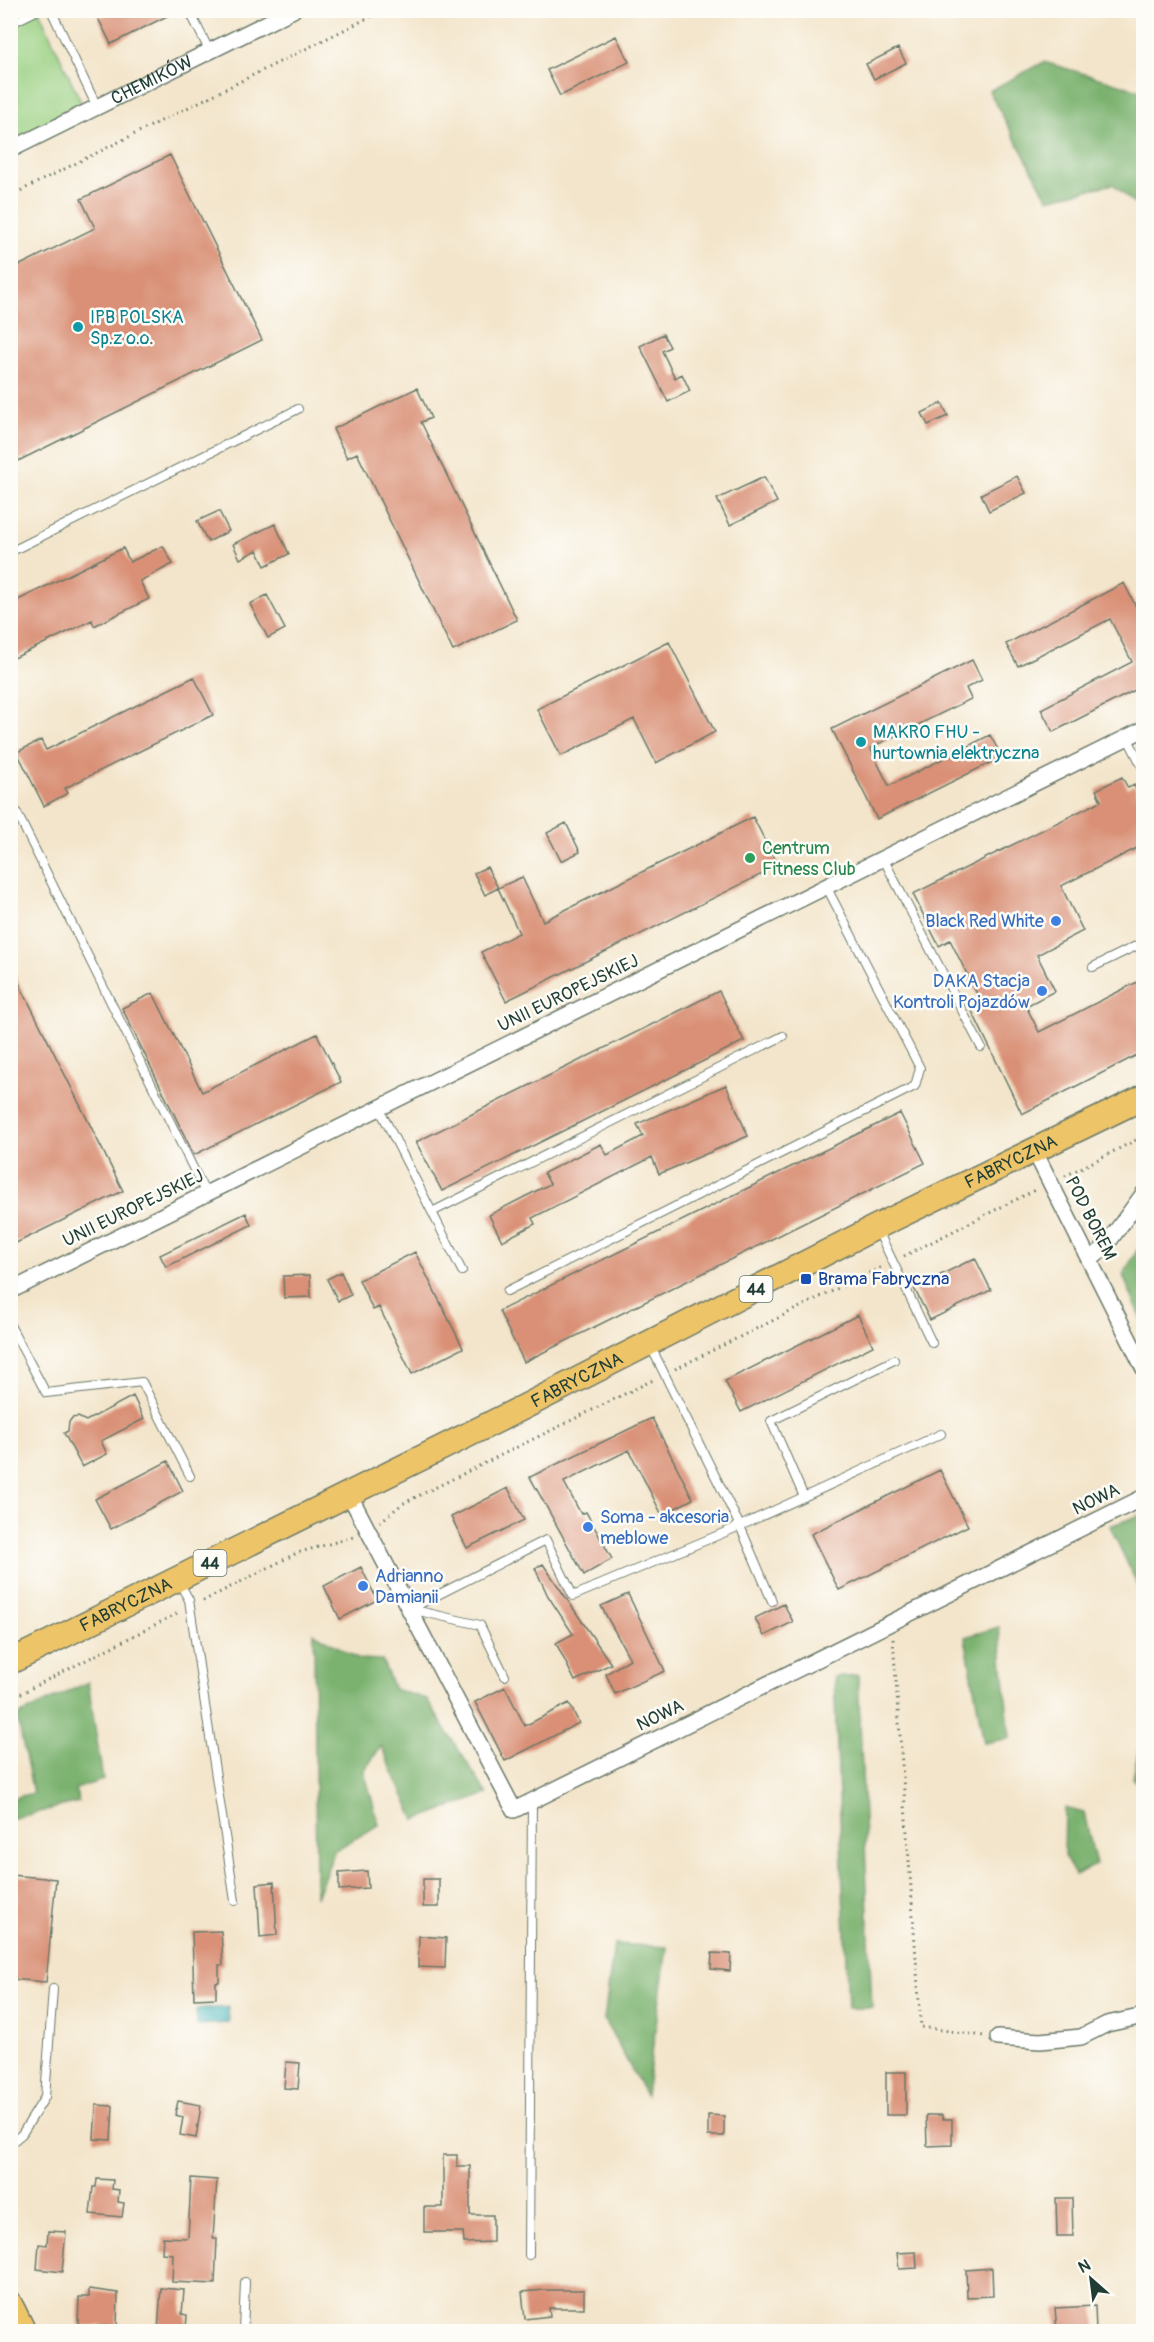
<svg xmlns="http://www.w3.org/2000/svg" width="1154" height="2342" font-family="Pangolin,sans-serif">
<rect width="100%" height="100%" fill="#fdfcf7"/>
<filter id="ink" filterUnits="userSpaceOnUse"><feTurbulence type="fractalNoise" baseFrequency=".0167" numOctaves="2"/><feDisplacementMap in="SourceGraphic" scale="12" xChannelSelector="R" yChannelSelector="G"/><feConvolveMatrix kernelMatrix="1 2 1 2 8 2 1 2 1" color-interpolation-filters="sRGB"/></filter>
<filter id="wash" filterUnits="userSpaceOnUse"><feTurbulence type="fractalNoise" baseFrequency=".008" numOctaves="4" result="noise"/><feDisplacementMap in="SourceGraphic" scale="24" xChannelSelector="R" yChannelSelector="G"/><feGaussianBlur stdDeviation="1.35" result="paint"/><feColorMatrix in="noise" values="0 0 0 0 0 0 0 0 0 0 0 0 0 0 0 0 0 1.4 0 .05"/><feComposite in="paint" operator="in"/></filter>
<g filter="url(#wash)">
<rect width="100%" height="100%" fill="#f3e5cb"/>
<path fill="#9ad082" stroke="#5c865b" stroke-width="1.5" d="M11,11H39L84,109L11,144Z"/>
<path fill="#7bb270" stroke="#4d7852" stroke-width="1.5" d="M1044,62L1143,91V212L1113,184L1048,199L989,91Z
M1143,1240H1144L1143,1324L1123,1275Z
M1143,1514H1144L1143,1597L1110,1526Z
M999,1627L1010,1738L984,1743L965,1637Z
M314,1633L359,1659L382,1660L394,1689L426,1699L487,1794L415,1820L381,1746L364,1771L379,1825L335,1850L316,1897Z
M858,1675L872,2008H848L834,1677Z
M88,1682L103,1780L75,1789L79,1802L11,1819V1799L33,1793L17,1716Z
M1143,1743V1788L1133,1778L1139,1748Z
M1065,1808L1084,1813L1096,1865L1075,1875L1064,1856Z
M614,1944L667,1947L646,2095L604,2020Z"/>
<path fill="#46b5bc" stroke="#327978" stroke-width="1.5" d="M228,2007L229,2023L197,2025L196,2010Z"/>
<g id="blocks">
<path fill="#d99076" d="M114,10H179L111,44L98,18Z
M616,36L629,62L560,96L547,70Z
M898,48L906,63L874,79L866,64Z
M170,155L262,340L10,465V270L95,228L81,199Z
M663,334L670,347L662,351L675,378L682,374L690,391L668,402L640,346Z
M417,388L431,418L421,422L517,620L453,651L357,453L347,458L333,429Z
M942,403L948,416L928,425L922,413Z
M1017,476L1026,493L989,511L981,494Z
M764,477L777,502L730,525L717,499Z
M219,511L229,531L208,542L197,521Z
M275,524L289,554L265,566L257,550L240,559L233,544Z
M163,546L173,564L140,581L149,599L94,626L92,620L10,660V604L123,548L130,562Z
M1124,583L1143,621V686L1053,732L1041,709L1132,662L1110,619L1018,666L1006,644Z
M267,595L285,629L268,638L250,604Z
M669,642L715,732L656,763L634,719L561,756L537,709Z
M972,660L982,680L966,688L971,699L870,748L889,786L990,735L1002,757L877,819L832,729Z
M194,677L213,715L65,788L68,793L44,806L17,752L41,740L46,750Z
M1122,777L1128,788L1134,785L1143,805V845L1061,886L1083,931L1037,955L1055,991L1026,1006L1039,1032L1143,979V1052L1022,1114L972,1011L983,1006L950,940L939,946L913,894L1101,801L1096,790Z
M753,817L778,866L506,1001L481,952L519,933L498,888L522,877L543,921Z
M566,823L580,852L561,861L547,833Z
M487,867L498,888L485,895L474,873Z
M10,965L123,1191L10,1246Z
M719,991L744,1041L442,1191L416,1142Z
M153,993L202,1092L317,1034L341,1082L194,1155L122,1008Z
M726,1085L748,1136L659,1174L652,1157L532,1218L535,1224L502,1241L489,1215L550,1184L544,1173L601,1144L607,1155L643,1136L637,1124Z
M900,1113L925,1163L524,1362L499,1311Z
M246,1213L251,1225L166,1267L160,1255Z
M415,1252L463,1348L412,1374L379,1307L373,1310L359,1280Z
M975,1258L991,1290L930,1320L914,1288Z
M341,1272L351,1295L338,1301L327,1279Z
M310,1275L311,1297L284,1298L283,1276Z
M858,1315L873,1346L741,1412L725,1381Z
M133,1396L144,1419L101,1441L107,1454L82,1467L64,1433L68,1431L69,1422L72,1418L78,1417L86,1421Z
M652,1418L693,1499L662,1515L629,1450L564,1482L581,1514L586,1512L612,1559L584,1575L530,1477Z
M168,1461L183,1491L111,1529L95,1499Z
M940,1470L968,1526L839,1590L811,1534Z
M508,1488L524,1520L467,1548L451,1517Z
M543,1564L611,1664L575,1681L556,1643L573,1634L548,1596L535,1568Z
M361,1567L377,1600L340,1619L324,1586Z
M628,1594L665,1671L615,1694L606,1674L630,1659L601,1606Z
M784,1604L793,1622L764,1636L755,1618Z
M505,1687L525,1726L569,1703L579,1723L505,1761L475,1702Z
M367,1871L368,1888L339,1890V1873Z
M10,1875L56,1879L46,1982L10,1979Z
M423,1879H439V1907H423Z
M274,1882L277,1935L260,1937L257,1884Z
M221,1931L223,1965H219V1982H216V1998L194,1999L192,1932Z
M419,1936L446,1938L445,1968L418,1967Z
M712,1953L731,1954L730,1971L711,1969Z
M286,2062L300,2063L298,2089L284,2088Z
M886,2072H906V2115H886Z
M178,2101L201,2105L196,2138L180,2135L183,2117L175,2115Z
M96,2105L113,2106L111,2140L94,2139Z
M708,2115L724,2116V2136H708Z
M926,2115H942V2119H952V2145L927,2146Z
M443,2155H457V2166H470V2215H493V2242L464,2243L463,2232H424V2207H443Z
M191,2178L217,2180L213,2238L217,2239L215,2284L172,2282L173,2254L162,2253L163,2237L188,2238Z
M97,2179L113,2180L112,2189L119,2190L118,2202L124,2203L122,2217L90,2214L93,2187H96Z
M1056,2198H1072L1073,2236H1057Z
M48,2231L66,2232L62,2272L37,2269L39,2244L47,2245Z
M916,2252L917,2268L899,2269L897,2253Z
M992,2268L993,2296L967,2297L966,2270Z
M161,2288L184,2290L182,2314L187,2315L186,2331H158Z
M89,2289L118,2293L117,2326H78L79,2297H89Z
M545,2290H584V2308H549L550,2316L525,2319L522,2292Z
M1095,2306L1096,2331H1057L1055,2308Z"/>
</g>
</g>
<g filter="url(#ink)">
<use href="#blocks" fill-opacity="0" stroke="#697869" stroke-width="1.5"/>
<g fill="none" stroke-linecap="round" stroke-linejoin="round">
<defs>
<path id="lane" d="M51,10L97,107
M189,10L210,52
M10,24L38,10
M10,552L298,409
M1127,737L1144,770
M10,799L206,1194
M883,858L981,1047
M1093,967L1144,942
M379,1108L462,1271
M432,1212L783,1036
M878,1231L932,1343
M507,1291L915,1086L920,1068L826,886
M10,1325L46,1393L142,1382L190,1476
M650,1345L740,1526L772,1601
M804,1497L771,1421L894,1360
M179,1582L189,1600L235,1901
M410,1609L546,1540L573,1596L740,1526L941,1434
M410,1609L480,1625L505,1676
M10,2144L22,2134L45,2097L53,1989
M529,2255L532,1801
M243,2332L245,2282"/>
<g id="street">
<path id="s1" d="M10,150L293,10"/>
<path d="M1034,1150L1144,1369"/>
<path d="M1090,1260L1104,1248L1144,1193"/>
<path d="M10,1291L1144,729"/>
<path d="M349,1494L514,1810L1144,1497"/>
<path d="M998,2038L1040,2041L1081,2037L1107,2024L1144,2016"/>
</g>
<g id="primary">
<path id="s2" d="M10,1662L522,1408L876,1227L1144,1097"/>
<path d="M10,2304L24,2332"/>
</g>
</defs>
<use href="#lane" stroke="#697869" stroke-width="10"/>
<use href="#street" stroke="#697869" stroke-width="18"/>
<use href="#primary" stroke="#697869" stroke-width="27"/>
<path stroke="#697869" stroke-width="3" stroke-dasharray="1.5 4.5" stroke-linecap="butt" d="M10,196L384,10
M1065,1176L1144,1136
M904,1256L1037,1189
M675,1369L881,1267
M380,1522L402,1504L653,1380
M203,1601L297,1553L353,1537
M893,1639L921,2027L984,2036
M10,1699L178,1613"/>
<use href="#lane" stroke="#fff" stroke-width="8"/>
<use href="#street" stroke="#fff" stroke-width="15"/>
<use href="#primary" stroke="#eec469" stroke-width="24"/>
</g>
</g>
<g fill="#0f9aa8" stroke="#fdfcf7" stroke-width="2">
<circle cx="78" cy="327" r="6"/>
<circle cx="861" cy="742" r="6"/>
</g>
<circle fill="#2e9e5b" stroke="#fdfcf7" stroke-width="2" cx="750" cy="858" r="6"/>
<g fill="#3f7fe0" stroke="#fdfcf7" stroke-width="2">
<circle cx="1056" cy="921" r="6"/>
<circle cx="1042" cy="991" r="6"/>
<circle cx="588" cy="1527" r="6"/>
<circle cx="363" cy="1586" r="6"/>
</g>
<rect fill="#1a4fb4" stroke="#fdfcf7" stroke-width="2" x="800" y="1273" width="12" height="12" rx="3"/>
<g text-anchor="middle" stroke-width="5" stroke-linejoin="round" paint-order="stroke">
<g fill="#fdfcf7" stroke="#62766e" stroke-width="1.5">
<rect x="739.5" y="1276" width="33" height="26" rx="4.5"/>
<rect x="193.5" y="1550" width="33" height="26" rx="4.5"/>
</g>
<g font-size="16" font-weight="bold" fill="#1f3d34">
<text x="756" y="1295">44</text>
<text x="210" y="1569">44</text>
</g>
<g font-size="18" fill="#1f3d34" stroke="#fdfcf7">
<text dy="6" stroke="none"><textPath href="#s1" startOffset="158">CHEMIKÓW</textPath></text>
<text transform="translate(568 993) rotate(-26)" y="6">UNII EUROPEJSKIEJ</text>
<text dy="6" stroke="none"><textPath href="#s2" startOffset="1119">FABRYCZNA</textPath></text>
<text transform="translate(133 1208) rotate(-26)" y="6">UNII EUROPEJSKIEJ</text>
<text transform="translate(1091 1218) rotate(63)" y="6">POD BOREM</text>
<text dy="6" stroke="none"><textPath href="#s2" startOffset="633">FABRYCZNA</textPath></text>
<text transform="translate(1096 1499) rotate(-26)" y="6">NOWA</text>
<text dy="6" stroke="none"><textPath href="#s2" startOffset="129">FABRYCZNA</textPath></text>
<text transform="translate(660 1715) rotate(-26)" y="6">NOWA</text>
</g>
<g font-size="18" fill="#0d838f" stroke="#fdfcf7" text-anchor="start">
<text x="90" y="323">IPB POLSKA<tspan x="90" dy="21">Sp.z o.o.</tspan></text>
<text x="873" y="738">MAKRO FHU -<tspan x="873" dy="21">hurtownia elektryczna</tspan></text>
</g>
<g font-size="18" fill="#27864d" stroke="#fdfcf7" text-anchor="start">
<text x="762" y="854">Centrum<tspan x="762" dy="21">Fitness Club</tspan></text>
</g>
<g font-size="18" fill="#366cbe" stroke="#fdfcf7" text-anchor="end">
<text x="1044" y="927">Black Red White</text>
<text x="1030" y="987">DAKA Stacja<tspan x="1030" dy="21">Kontroli Pojazdów</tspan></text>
<text x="600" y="1523" text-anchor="start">Soma - akcesoria<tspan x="600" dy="21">meblowe</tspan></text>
<text x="375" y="1582" text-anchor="start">Adrianno<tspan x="375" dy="21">Damianii</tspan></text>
</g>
<g font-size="18" fill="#164399" stroke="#fdfcf7" text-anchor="start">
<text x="818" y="1285">Brama Fabryczna</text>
</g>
</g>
<rect width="1154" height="2342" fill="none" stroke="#fdfcf7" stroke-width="36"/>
<g transform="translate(1091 2279) rotate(332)" stroke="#fdfcf7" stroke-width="4.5" paint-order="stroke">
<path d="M0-4.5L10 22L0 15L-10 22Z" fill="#1f3d34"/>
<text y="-9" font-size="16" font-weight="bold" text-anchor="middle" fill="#1f3d34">N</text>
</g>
</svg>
